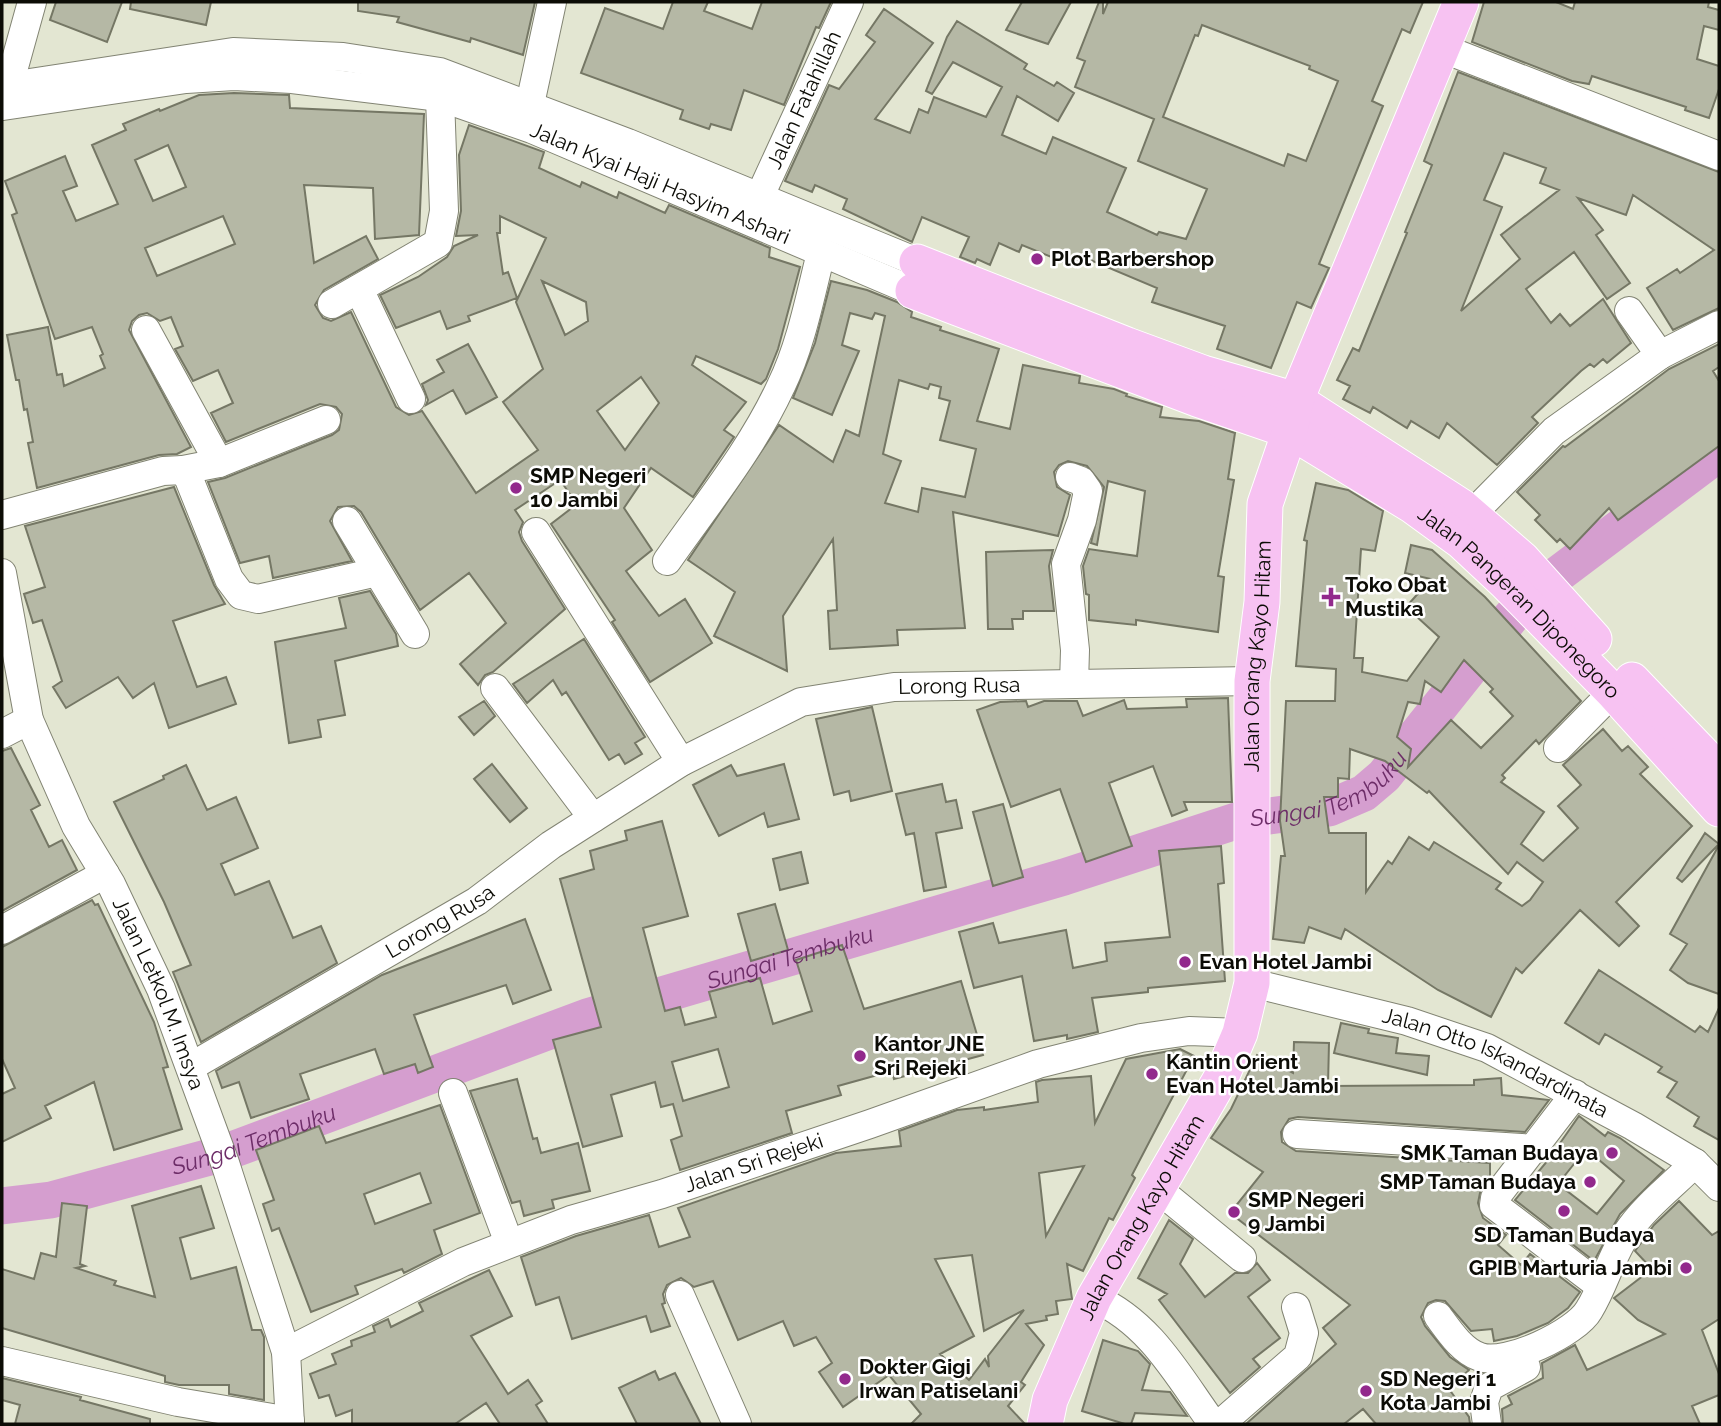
<svg xmlns="http://www.w3.org/2000/svg" width="1721" height="1426" font-family="Raleway,sans-serif">
<rect width="100%" height="100%" fill="#e3e6d2"/>
<g fill="none" stroke-linecap="round" stroke-linejoin="round">
<g stroke="#d59ecf" stroke-width="37">
<path d="M1557,575L1719,453"/>
<path id="s1" d="M2,1206L51,1200L221,1154L587,1017L1064,877L1239,820L1329,808L1364,793L1384,776L1511,617"/>
</g>
</g>
<path fill="#b5b8a5" stroke="#757765" stroke-width="2" fill-rule="evenodd" d="M56,2H122L107,42L50,20Z
M131,2H211L206,25L130,9Z
M358,2H535L523,55L471,38L470,42L397,22L399,17L358,11Z
M673,2H708L704,11L752,29L762,2H831L819,28L816,27L784,105L744,90L731,130L711,124L709,129L680,119L683,110L581,73L605,8L663,29Z
M1022,2H1071L1048,44L1006,30Z
M1099,2H1103V14L1108,2H1423L1410,33L1402,29L1372,101L1383,106L1319,264L1329,268L1311,308L1297,302L1271,368L1217,349L1225,326L1152,302L1157,288L1081,256L1076,267L1022,245L1019,252L999,243L990,265L977,259L975,263L960,257L969,237L922,217L912,242L843,209L847,199L815,185L812,192L785,181L829,85L839,89L875,42L866,35L884,9L933,43L875,119L910,133L919,109L928,113L934,97L986,117L1002,87L953,62L932,94L926,91L947,37L957,21L1027,64L1024,69L1054,86L1057,82L1074,93L1058,121L1017,96L1002,135L1046,154L1053,137L1126,168L1107,212L1157,235L1159,232L1186,239L1207,189L1138,161L1154,119L1075,87L1085,61L1077,58ZM1202,25L1310,66L1309,69L1338,81L1306,161L1288,154L1284,166L1163,117L1195,35L1198,36Z
M1484,2H1556L1573,9L1575,2H1709L1708,7L1719,10V30L1704,26L1697,59L1719,66V89L1709,118L1685,110L1686,107L1592,76L1589,84L1572,81L1472,42Z
M1458,72L1719,172V308L1673,330L1647,288L1677,269L1680,273L1714,250L1633,195L1626,215L1578,198L1603,230L1596,235L1630,283L1607,299L1574,252L1526,289L1551,323L1560,314L1570,326L1603,299L1631,343L1607,363L1603,359L1594,367L1590,364L1581,371L1532,417L1538,423L1497,465L1447,423L1439,438L1411,421L1407,428L1373,407L1370,413L1343,399L1350,386L1337,380L1353,348L1359,351L1407,233L1405,232L1432,165L1424,161ZM1504,153L1546,168L1540,183L1559,190L1501,235L1520,259L1461,311L1502,207L1484,200Z
M234,93L289,95L290,108L424,114L419,235L375,239L373,188L304,185L314,263L366,236L378,259L324,290L315,305L323,318L331,321L351,312L396,407L409,415L422,411L476,493L538,450L503,402L543,369L516,302L546,238L500,216V233H497L503,274L508,272L517,298L468,316L470,321L447,329L440,311L396,328L380,295L418,277L447,257L454,246L478,235L456,236L461,211L459,155L469,125L544,152L539,168L580,187L582,182L617,198L619,192L665,213L669,205L770,248L769,257L800,267L778,349L766,379L761,384L696,356L692,365L746,402L724,430L734,437L693,497L651,468L624,508L652,550L626,571L659,616L685,599L712,643L650,682L612,622L615,620L551,524L577,504L560,480L515,510L523,522L519,532L522,541L565,609L493,672L485,675L478,685L460,664L506,623L469,573L420,610L361,512L354,506L338,507L330,521L352,561L273,578L269,556L240,563L208,482L225,478L332,435L339,430L342,414L336,407L320,404L226,442L211,413L233,403L218,370L193,381L175,349L183,346L171,317L160,321L147,313L139,315L132,321L129,330L191,447L177,454L159,455L37,488L28,443L33,442L27,409L24,410L19,380H16L7,335L48,327L57,375L62,374L64,386L105,368L100,356L103,354L92,327L55,339L12,215L17,213L5,181L65,156L77,186L63,191L76,221L118,204L92,145L126,130L123,124L159,109L160,111L199,95ZM168,145L186,187L153,201L135,160ZM223,216L235,244L157,276L145,248ZM542,281L586,302L588,321L565,335ZM641,377L659,403L625,450L597,411Z
M831,281L867,290L897,302L912,312L911,317L941,327L940,330L999,349L977,421L1010,429L1023,365L1080,376L1079,383L1114,389L1127,394L1126,396L1162,407L1160,417L1199,421L1235,433L1228,479L1234,480L1218,576L1224,577L1218,632L1136,620V625L1089,620V595L1086,594L1083,566L1089,549L1137,556L1145,491L1108,481L1097,545L1091,543L1104,487L1087,466L1068,461L1059,465L1054,472L1057,487L1070,495L1058,536L953,512L965,628L897,630L898,645L830,649L828,611L837,610L833,539L783,616L787,671L714,636L735,592L688,560L779,425L833,462L846,430L859,436L885,316L875,313L872,319L850,313L842,345L859,351L832,415L793,398L815,343ZM899,380L928,389L930,384L941,387L939,398L950,401L940,440L976,449L965,497L922,488L918,512L885,503L901,461L883,454Z
M468,344L497,397L466,414L453,390L426,405L428,400L422,384L444,372L437,360Z
M1719,344V367L1713,371L1719,381V446L1618,520L1609,508L1570,549L1560,539L1557,542L1535,520L1540,515L1517,492L1563,446L1565,447L1669,369Z
M1316,483L1348,490L1383,511L1375,551L1361,549L1354,658H1363L1362,672L1407,681L1439,637L1406,607L1431,579L1405,573L1411,545L1432,550L1485,597L1581,701L1539,744L1536,740L1502,775L1505,778L1501,782L1544,812L1521,844L1543,861L1578,828L1558,806L1581,785L1563,765L1603,729L1622,751L1628,746L1648,767L1640,774L1692,826L1616,902L1639,926L1619,946L1580,910L1522,973L1516,968L1491,1017L1438,990L1345,929L1341,939L1309,927L1304,943L1273,939L1281,856H1285L1280,821L1286,701H1335L1336,669L1296,666L1307,541L1304,540ZM1464,660L1493,689L1490,692L1513,716L1481,748L1451,720L1408,767L1411,749L1397,737L1408,702L1420,704L1425,681L1441,692ZM1350,749L1385,761L1427,793L1429,791L1508,874L1517,862L1543,882L1530,900L1522,906L1496,889L1501,883L1434,842L1429,850L1409,837L1392,864L1388,861L1366,892V833H1329L1324,797H1338V778L1349,779Z
M174,487L214,585L225,604L173,621L197,687L226,677L236,704L169,728L154,683L133,698L118,677L66,708L53,687L62,681L42,620L33,623L24,594L45,587L25,526Z
M1053,550L1049,566L1054,611H1023V619H1012L1013,629H988L986,552Z
M370,591L396,634L398,646L335,661L345,715L318,720L321,737L289,743L275,642L346,628L339,598Z
M584,639L645,737L635,743L642,754L625,764L619,754L609,760L566,692L562,695L553,680L527,703L513,684Z
M1228,698L1232,802H1184L1187,810L1172,816L1153,766L1109,783L1132,846L1086,862L1060,789L1011,807L977,710L1000,702L1026,701L1028,707L1044,701H1077L1083,716L1124,700L1127,709L1187,707L1186,699Z
M484,701L495,716L474,735L459,717Z
M872,707L892,791L851,801L849,791L834,795L816,719Z
M11,748L40,805L31,810L49,847L62,840L77,870L2,911V751Z
M492,764L527,808L510,822L474,779Z
M784,764L799,819L768,827L764,813L719,836L693,785L731,765L737,776Z
M186,765L207,810L236,797L258,848L221,864L235,895L269,881L293,938L321,926L337,963L201,1042L173,972L191,965L164,902L114,802L164,779L163,776Z
M942,784L946,802L956,800L962,828L936,833L946,887L924,891L914,833L906,835L896,794Z
M1003,804L1023,877L993,886L973,812Z
M662,821L688,916L643,928L665,1011L680,1007L685,1025L716,1017L709,992L760,978L773,1024L812,1011L796,960L842,945L864,1009L961,981L983,1055L894,1079L892,1071L838,1086L841,1095L786,1111L792,1133L680,1170L671,1140L682,1136L673,1104L661,1107L655,1082L611,1095L622,1136L583,1147L553,1040L601,1027L560,879L594,869L590,851L627,840L625,831ZM718,1049L729,1087L683,1101L672,1062Z
M1705,833L1719,844L1682,882L1677,878Z
M1719,845V994L1688,983L1670,970L1687,944L1670,934Z
M1221,846L1224,883L1218,884L1225,981L1148,988V992L1092,998L1098,1032L1067,1039V1035L1034,1041L1022,976L974,988L959,932L993,923L999,943L1066,930L1073,968L1107,961L1105,943L1170,937L1159,851Z
M801,852L808,883L780,890L773,859Z
M92,900L95,905L98,904L154,1022L168,1067L163,1068L182,1129L114,1150L94,1082L45,1106L51,1118L2,1142V1094L15,1088L2,1059V947Z
M775,904L788,950L751,961L738,914Z
M525,919L551,990L513,1004L506,985L414,1015L433,1067L418,1073L415,1064L384,1074L375,1049L300,1074L309,1099L251,1118L239,1082L222,1088L216,1071L382,975Z
M1599,970L1695,1032L1700,1026L1708,1032L1719,1008V1140L1694,1126L1699,1117L1667,1097L1677,1082L1658,1072L1662,1067L1605,1034L1599,1044L1565,1023Z
M1341,1023L1369,1029L1368,1033L1398,1038L1396,1053L1429,1056L1427,1075L1334,1053Z
M1294,1042L1329,1043L1328,1086L1474,1085V1080L1501,1078L1502,1095L1549,1100L1525,1132L1298,1117L1289,1119L1281,1132L1282,1142L1296,1151L1490,1163V1178L1481,1188L1478,1203L1483,1218L1506,1235L1498,1245L1521,1265L1530,1254L1580,1292L1568,1308L1548,1323L1517,1336L1494,1341L1492,1329L1471,1331L1445,1301L1436,1300L1428,1303L1421,1317L1425,1326L1450,1357L1469,1370L1449,1389L1469,1417L1470,1424H1376L1363,1409L1344,1424H1246L1336,1344L1323,1328L1350,1305L1230,1213L1263,1172L1211,1138L1231,1109L1257,1055L1293,1073Z
M1180,1049L1194,1056L1132,1175L1135,1178L1113,1220L1109,1218L1083,1271L1067,1264L1072,1299L1056,1301L1058,1314L1046,1316L1047,1320L1026,1324L1044,1345L1021,1382L1025,1385L1008,1406L1025,1424H911L921,1414L889,1375L843,1407L819,1372L832,1363L816,1337L794,1346L783,1321L738,1340L713,1281L694,1287L681,1278L667,1285L663,1294L665,1303L662,1304L670,1326L651,1332L646,1316L572,1339L559,1297L536,1305L521,1257L576,1236L649,1215L659,1247L690,1237L678,1208L836,1153L901,1146L899,1131L957,1110L984,1107V1110L1038,1102L1036,1082L1042,1080L1091,1076L1095,1123L1126,1059ZM1084,1166L1046,1236L1039,1173ZM972,1255L984,1331L1024,1310L988,1356L989,1367L985,1359L969,1380L940,1354L974,1336L935,1259Z
M517,1079L533,1139L537,1138L541,1153L578,1143L590,1191L552,1200L554,1208L524,1216L520,1201L512,1203L470,1091Z
M440,1105L480,1213L434,1230L442,1254L404,1273L402,1269L355,1286L358,1294L311,1312L279,1228L272,1231L263,1204L274,1200L256,1150L319,1126L326,1143ZM420,1173L431,1203L375,1224L364,1194Z
M1579,1116L1605,1136L1608,1132L1620,1138L1664,1170L1620,1214L1594,1261L1515,1200L1549,1159ZM1586,1149L1624,1181L1597,1214L1558,1184Z
M201,1186L214,1228L180,1238L191,1279L236,1267L252,1330H261L264,1337V1400L229,1394V1385H179L165,1382V1376L2,1328V1269L34,1279L41,1253L56,1257L62,1203L87,1206L80,1264L85,1266L76,1268L116,1281L114,1285L155,1297L132,1206Z
M1679,1201L1712,1235L1719,1231V1319L1702,1330L1719,1374V1395L1692,1406L1700,1424H1503L1502,1409L1512,1404L1508,1396L1543,1378L1542,1363L1575,1345L1587,1370L1665,1334L1638,1320L1614,1298L1652,1269L1635,1251L1654,1225Z
M1169,1220L1193,1239L1180,1264L1205,1297L1235,1273H1248L1257,1263L1270,1280L1248,1297L1280,1338L1253,1359L1260,1367L1230,1393L1159,1300L1167,1294L1138,1278Z
M489,1270L512,1316L471,1336L508,1394L528,1380L542,1401L536,1405L548,1424H500L486,1403L455,1424H352V1410L336,1416L329,1395L319,1398L310,1374L336,1364L332,1354L352,1346L351,1341L375,1332L373,1326L388,1319L391,1327L423,1311L419,1303Z
M1103,1340L1138,1351L1150,1364L1142,1390L1170,1392L1187,1416L1135,1413L1131,1424H1125L1082,1411Z
M655,1371L659,1380L675,1373L701,1424H637L619,1388Z
M2,1378L81,1397L80,1400L150,1419V1424H15L20,1405L2,1400Z"/>
<g fill="none" stroke-linecap="round" stroke-linejoin="round">
<defs>
<g id="minor">
<path d="M1444,49L1719,156"/>
<path d="M10,86L233,52L343,57L440,72L628,143L917,262"/>
<path d="M4,103L32,2"/>
<path d="M530,104L552,2"/>
<path id="s2" d="M3,106L186,79L234,76L292,79L440,97L532,129L913,291"/>
<path id="s3" d="M759,198L849,2"/>
<path d="M359,289L411,399"/>
<path d="M332,304L438,243L444,211L440,97"/>
<path d="M146,330L219,463"/>
<path d="M1660,355L1719,325"/>
<path d="M183,470L219,463L326,420"/>
<path d="M1070,477L1081,481L1088,491L1082,520L1066,564L1075,650L1074,684"/>
<path d="M2,515L163,471L183,470L189,479L229,579L241,595L258,599L377,572"/>
<path d="M1471,515L1554,431L1660,355L1629,311"/>
<path d="M347,521L415,634"/>
<path d="M536,532L681,762"/>
<path d="M667,561C706,505 752,449 781,386C801,345 810,297 821,253"/>
<path id="s4" d="M2,573L29,720L76,826L111,884L161,989L225,1163L286,1352L290,1424"/>
<path d="M495,688L593,818"/>
<path d="M2,734L29,720"/>
<path d="M1558,748L1613,692"/>
<path d="M2,930L105,874"/>
<path id="s5" d="M1252,983L1407,1021L1487,1048L1633,1126L1695,1163L1719,1187"/>
<path id="s6" d="M192,1066L477,901L551,845L681,762L801,702L894,687L1252,681"/>
<path d="M453,1093L509,1243"/>
<path d="M1575,1094L1495,1198L1494,1205L1600,1286"/>
<path d="M1297,1134L1536,1149"/>
<path d="M1159,1190L1242,1258"/>
<path d="M680,1295L737,1424"/>
<path d="M1094,1298C1151,1323 1178,1376 1213,1424"/>
<path d="M1438,1316C1449,1331 1462,1351 1480,1357C1506,1366 1576,1333 1589,1310C1604,1286 1611,1256 1627,1233C1644,1207 1673,1185 1695,1163"/>
<path id="s7" d="M286,1352L463,1262L571,1220L662,1194L870,1124L1038,1064L1141,1038L1189,1031L1240,1033"/>
<path d="M2,1361L178,1402L290,1421"/>
<path d="M1220,1424L1298,1356L1304,1333L1296,1307"/>
<path d="M1487,1424L1484,1402L1489,1387L1526,1367"/>
</g>
<g id="major">
<path d="M917,262L1127,345L1203,373L1296,400L1462,507L1522,559L1594,639"/>
<path id="s8" d="M913,291L1197,399L1290,431L1413,506L1461,541L1506,583L1613,692L1719,809"/>
<path d="M1632,680L1719,771"/>
<path id="s9" d="M1045,1424L1050,1400L1094,1298L1220,1080L1240,1033L1252,983V681L1262,602L1265,504L1290,431L1296,400L1461,2"/>
</g>
</defs>
<use href="#minor" stroke="#828473" stroke-width="30"/>
<use href="#major" stroke="#fff" stroke-width="37"/>
<use href="#minor" stroke="#fff" stroke-width="28"/>
<use href="#major" stroke="#f7c2f2" stroke-width="35"/>
</g>
<g fill="#92298c" stroke="#fff" stroke-width="2.5">
<circle cx="1037" cy="259" r="7"/>
<circle cx="516" cy="488" r="7"/>
<path d="M1327.5 586.5h7v7h7v7h-7v7h-7v-7h-7v-7h7z"/>
<circle cx="1185" cy="962" r="7"/>
<circle cx="860" cy="1056" r="7"/>
<circle cx="1152" cy="1074" r="7"/>
<circle cx="1612" cy="1153" r="7"/>
<circle cx="1590" cy="1182" r="7"/>
<circle cx="1564" cy="1211" r="7"/>
<circle cx="1234" cy="1212" r="7"/>
<circle cx="1686" cy="1268" r="7"/>
<circle cx="845" cy="1379" r="7"/>
<circle cx="1366" cy="1391" r="7"/>
</g>
<g text-anchor="middle" stroke-width="5" stroke-linejoin="round" paint-order="stroke">
<g font-size="21" fill="#0c0c06" stroke="#fff">
<text dy="7" stroke="none"><textPath href="#s3" startOffset="108">Jalan Fatahillah</textPath></text>
<text dy="7" stroke="none"><textPath href="#s2" startOffset="677">Jalan Kyai Haji Hasyim Ashari</textPath></text>
<text dy="7" stroke="none"><textPath href="#s8" startOffset="690">Jalan Pangeran Diponegoro</textPath></text>
<text dy="7" stroke="none"><textPath href="#s9" startOffset="817">Jalan Orang Kayo Hitam</textPath></text>
<text dy="7" stroke="none"><textPath href="#s6" startOffset="870">Lorong Rusa</textPath></text>
<text dy="7" stroke="none"><textPath href="#s6" startOffset="287">Lorong Rusa</textPath></text>
<text dy="7" stroke="none"><textPath href="#s4" startOffset="453">Jalan Letkol M. Imsya</textPath></text>
<text dy="7" stroke="none"><textPath href="#s5" startOffset="257">Jalan Otto Iskandardinata</textPath></text>
<text dy="7" stroke="none"><textPath href="#s7" startOffset="506">Jalan Sri Rejeki</textPath></text>
<text dy="7" stroke="none"><textPath href="#s9" startOffset="229">Jalan Orang Kayo Hitam</textPath></text>
</g>
<g font-size="21" font-weight="bold" fill="#0c0c06" stroke="#fff" text-anchor="start">
<text x="1051" y="266">Plot Barbershop</text>
<text x="530" y="483">SMP Negeri<tspan x="530" dy="24">10 Jambi</tspan></text>
<text x="1345" y="592">Toko Obat<tspan x="1345" dy="24">Mustika</tspan></text>
<text x="1199" y="969">Evan Hotel Jambi</text>
<text x="874" y="1051">Kantor JNE<tspan x="874" dy="24">Sri Rejeki</tspan></text>
<text x="1166" y="1069">Kantin Orient<tspan x="1166" dy="24">Evan Hotel Jambi</tspan></text>
<text x="1598" y="1160" text-anchor="end">SMK Taman Budaya</text>
<text x="1576" y="1189" text-anchor="end">SMP Taman Budaya</text>
<text x="1248" y="1207">SMP Negeri<tspan x="1248" dy="24">9 Jambi</tspan></text>
<text x="1564" y="1242" text-anchor="middle">SD Taman Budaya</text>
<text x="1672" y="1275" text-anchor="end">GPIB Marturia Jambi</text>
<text x="859" y="1374">Dokter Gigi<tspan x="859" dy="24">Irwan Patiselani</tspan></text>
<text x="1380" y="1386">SD Negeri 1<tspan x="1380" dy="24">Kota Jambi</tspan></text>
</g>
<g font-size="23" font-style="italic" fill="#6d2d68" stroke="#fff">
<text dy="8" stroke="none"><textPath href="#s1" startOffset="1395">Sungai Tembuku</textPath></text>
<text dy="8" stroke="none"><textPath href="#s1" startOffset="828">Sungai Tembuku</textPath></text>
<text dy="8" stroke="none"><textPath href="#s1" startOffset="261">Sungai Tembuku</textPath></text>
</g>
</g>
<rect width="1721" height="1426" fill="none" stroke="#0c0c06" stroke-width="7"/>
</svg>
